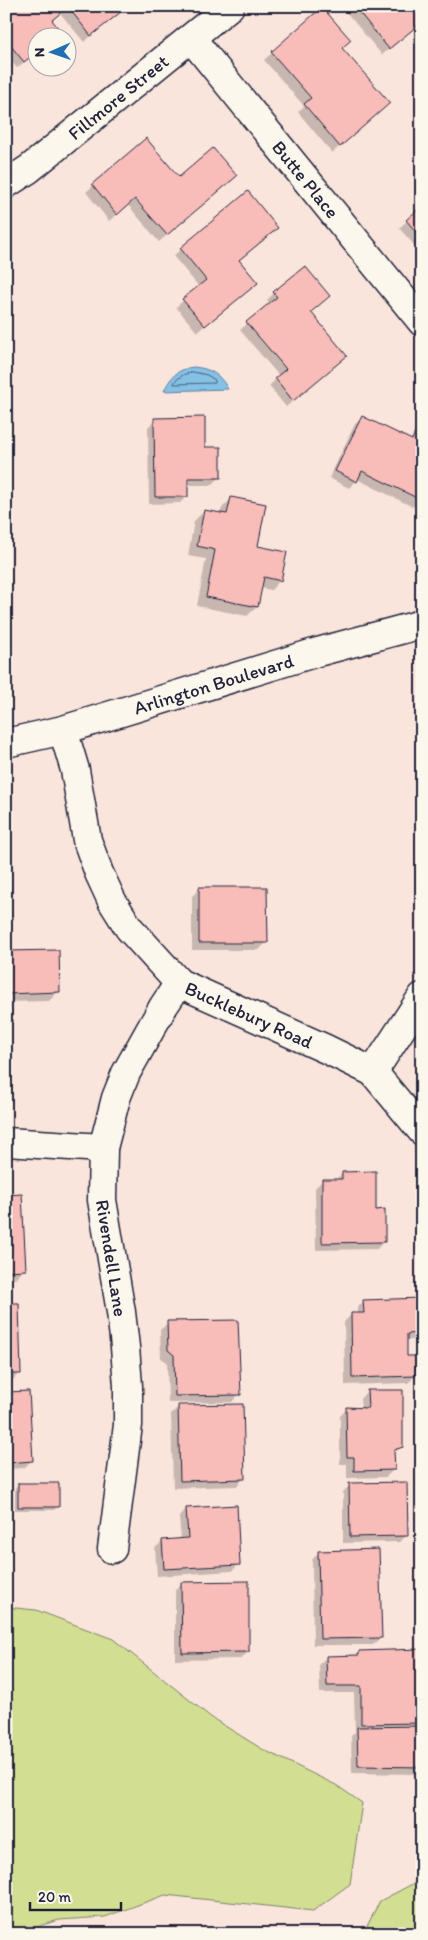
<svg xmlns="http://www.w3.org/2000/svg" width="428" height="1940" font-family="Itim,sans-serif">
<rect width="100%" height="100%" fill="#fae5dd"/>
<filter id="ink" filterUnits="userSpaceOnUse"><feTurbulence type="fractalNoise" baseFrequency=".02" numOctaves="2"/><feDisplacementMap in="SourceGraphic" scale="10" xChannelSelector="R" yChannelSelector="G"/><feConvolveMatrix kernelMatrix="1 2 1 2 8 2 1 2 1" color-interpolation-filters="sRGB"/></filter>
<g filter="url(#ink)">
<path fill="#d2df92" stroke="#7a8066" d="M6,1607L36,1610L113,1639L212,1718L262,1749L336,1785L362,1803L350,1884L313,1911L165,1895L105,1917L59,1920L42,1925L27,1934H6Z
M422,1879V1934H370L365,1930L380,1901Z"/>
<path fill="#85c0e5" stroke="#5d81a1" d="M193,367C209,368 220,374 228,389L164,391C170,377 178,369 193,367Z"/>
<path fill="#0003" d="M6,6H116L113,18L84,42L60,13L51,21L38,38V51L17,68L6,56Z
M341,6H422V22L382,55Z
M322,9L341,49L382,110L332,153L298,112L304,106L264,60Z
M146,140L179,179L228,183L159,242L128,205L109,221L86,192Z
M422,208V254L399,228Z
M181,249L238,260L249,290L197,332L176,307L199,287L173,256Z
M274,293L309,313L345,356L286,407L269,386L279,376L240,330L270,304L267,300Z
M363,417L410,440L422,418V496L413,507L357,479L349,488L329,478L355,424Z
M155,420L204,448L219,478L212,485H187V496L180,503L149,504L148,427Z
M231,499L256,547L280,580L271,590L261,588L257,607L247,616L197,606L206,559L188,556L194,521L204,511L220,514L222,508Z
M200,889L267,942L259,950H192V896Z
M6,952L59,991L49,1001L6,1002Z
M343,1173L375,1211L384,1241L377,1249L316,1250L315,1188L322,1181L335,1180Z
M6,1196L25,1269L15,1279H6Z
M422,1299V1335L417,1340H405L406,1358L415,1376L408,1383L345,1385L344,1322L351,1315H357V1308L364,1301Z
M6,1304L19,1373L12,1381H6Z
M168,1323L239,1394L232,1402L168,1403L167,1362L161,1358L160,1330Z
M367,1391L402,1446L393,1454V1470L386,1477L347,1478V1464H340V1416L347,1409H361L360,1399Z
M6,1393L31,1461L24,1468L6,1469Z
M178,1407L244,1478L237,1486L173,1488L171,1414Z
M18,1484L58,1506L54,1510H15V1488Z
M350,1485L407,1535L400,1542L343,1543V1492Z
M186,1509L239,1564L232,1571L157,1576L155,1548L163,1541L181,1540L179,1517Z
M319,1552L380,1638L373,1645H313L312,1560Z
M182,1583L248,1652L241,1659L175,1660V1590Z
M359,1652L422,1685V1767L415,1774L352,1773L351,1736L355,1732L354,1693H320L319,1664L327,1657H355Z"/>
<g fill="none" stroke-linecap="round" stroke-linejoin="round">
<path stroke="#4a617f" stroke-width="1" d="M193,372L207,375L215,380V383L174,384L175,381L183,375Z"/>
</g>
<path fill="#f8bcb9" stroke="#22223b" d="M6,6H118L122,11L91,36L68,7L52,20L61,32L54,38H38V51L24,62L6,40Z
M354,6H422V22L389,49Z
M322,7L351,40L342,48L390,103L340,147L304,104L311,98L271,52Z
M146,138L179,177L213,148L237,176L167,235L135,199L117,215L92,184Z
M248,191L278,228L239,260L258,283L205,326L182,299L206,280L180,248Z
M422,206V239L406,220Z
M305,266L330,296L311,312L347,356L293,401L275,378L286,369L246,322L277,297L273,292Z
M362,416L412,440L422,421L421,500L362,471L357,482L335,471Z
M205,417V447H221V478H188V497H155L154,418Z
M231,497L266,504L258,546L287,552L281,581L264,577L258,607L206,597L215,550L197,546L204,510L227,514Z
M9,835L11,893H6V836Z
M199,887H267L268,943H199Z
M6,897H8L9,941H6Z
M59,950L60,992L6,994V951Z
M376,1171V1210L385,1209V1242L322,1243V1179H342V1172Z
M22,1194L26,1270L6,1271V1195Z
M422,1298V1333L407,1334V1356H415L416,1376L352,1378L351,1313H364L363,1300Z
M6,1303H19L21,1374H6Z
M238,1320L241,1395L175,1396L174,1355L168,1350L167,1321Z
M367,1390H403V1447L394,1450L395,1470L354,1471V1457H347L346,1407L368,1408Z
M29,1391L33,1461L6,1463V1392Z
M243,1404L245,1479L180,1481L178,1405Z
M407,1482L408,1536L350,1537L349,1483Z
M18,1483H59V1507H18Z
M237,1505L240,1565L164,1569L162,1540L188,1538L186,1508Z
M379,1549L382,1638L320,1639L318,1551Z
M249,1581V1652L182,1653L181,1582Z
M420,1649L422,1723L361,1724V1686H327L326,1656L359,1655V1651Z
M422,1726V1767L358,1766L357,1727Z"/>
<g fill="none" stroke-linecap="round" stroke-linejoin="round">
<defs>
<g id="minor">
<path id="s1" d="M191,38L422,322"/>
<path id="s2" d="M6,184L29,169L230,6"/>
<path id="s3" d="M63,730L75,770L87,840L99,873L112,901L129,928L179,983L326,1049L373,1072L422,1131"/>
<path d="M373,1072L422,997"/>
<path d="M6,1142L103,1148"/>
<path d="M112,1549L128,1425V1386L125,1347L121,1312L102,1200L103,1148L116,1098L126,1073L163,1007L179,983"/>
</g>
<g id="tertiary">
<path id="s4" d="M6,743L63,730L314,653L422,624"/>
</g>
</defs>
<use href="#minor" stroke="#22223b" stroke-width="31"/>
<use href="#tertiary" stroke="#22223b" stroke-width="31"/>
<use href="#minor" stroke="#fbf7ec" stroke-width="28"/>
<use href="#tertiary" stroke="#fbf7ec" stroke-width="28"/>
</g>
</g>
<g text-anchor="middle" stroke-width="4" stroke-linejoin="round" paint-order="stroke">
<g font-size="19" fill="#22223b" stroke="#fbf7ec">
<text dy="7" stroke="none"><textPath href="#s2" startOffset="142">Fillmore Street</textPath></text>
<text dy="7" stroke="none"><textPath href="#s1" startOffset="182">Butte Place</textPath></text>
<text dy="7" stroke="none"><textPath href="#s4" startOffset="216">Arlington Boulevard</textPath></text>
<text dy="7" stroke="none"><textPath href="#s3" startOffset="362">Bucklebury Road</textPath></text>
<text transform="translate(112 1258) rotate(81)" y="7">Rivendell Lane</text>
</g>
</g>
<rect width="428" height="1940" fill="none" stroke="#fbf7ec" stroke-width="25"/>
<rect x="12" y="12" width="403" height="1915" fill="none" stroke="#22223b" stroke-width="2" filter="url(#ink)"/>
<g transform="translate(52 52) rotate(268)"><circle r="24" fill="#fbf7ec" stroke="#a4a2a5"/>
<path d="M0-4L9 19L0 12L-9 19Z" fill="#1f6fb2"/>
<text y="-8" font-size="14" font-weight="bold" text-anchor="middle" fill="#22223b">N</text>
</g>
<path d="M30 1902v8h91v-8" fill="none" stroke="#22223b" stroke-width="2.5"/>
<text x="38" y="1902" font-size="15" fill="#22223b" stroke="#fbf7ec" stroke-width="4" paint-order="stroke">20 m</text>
</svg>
